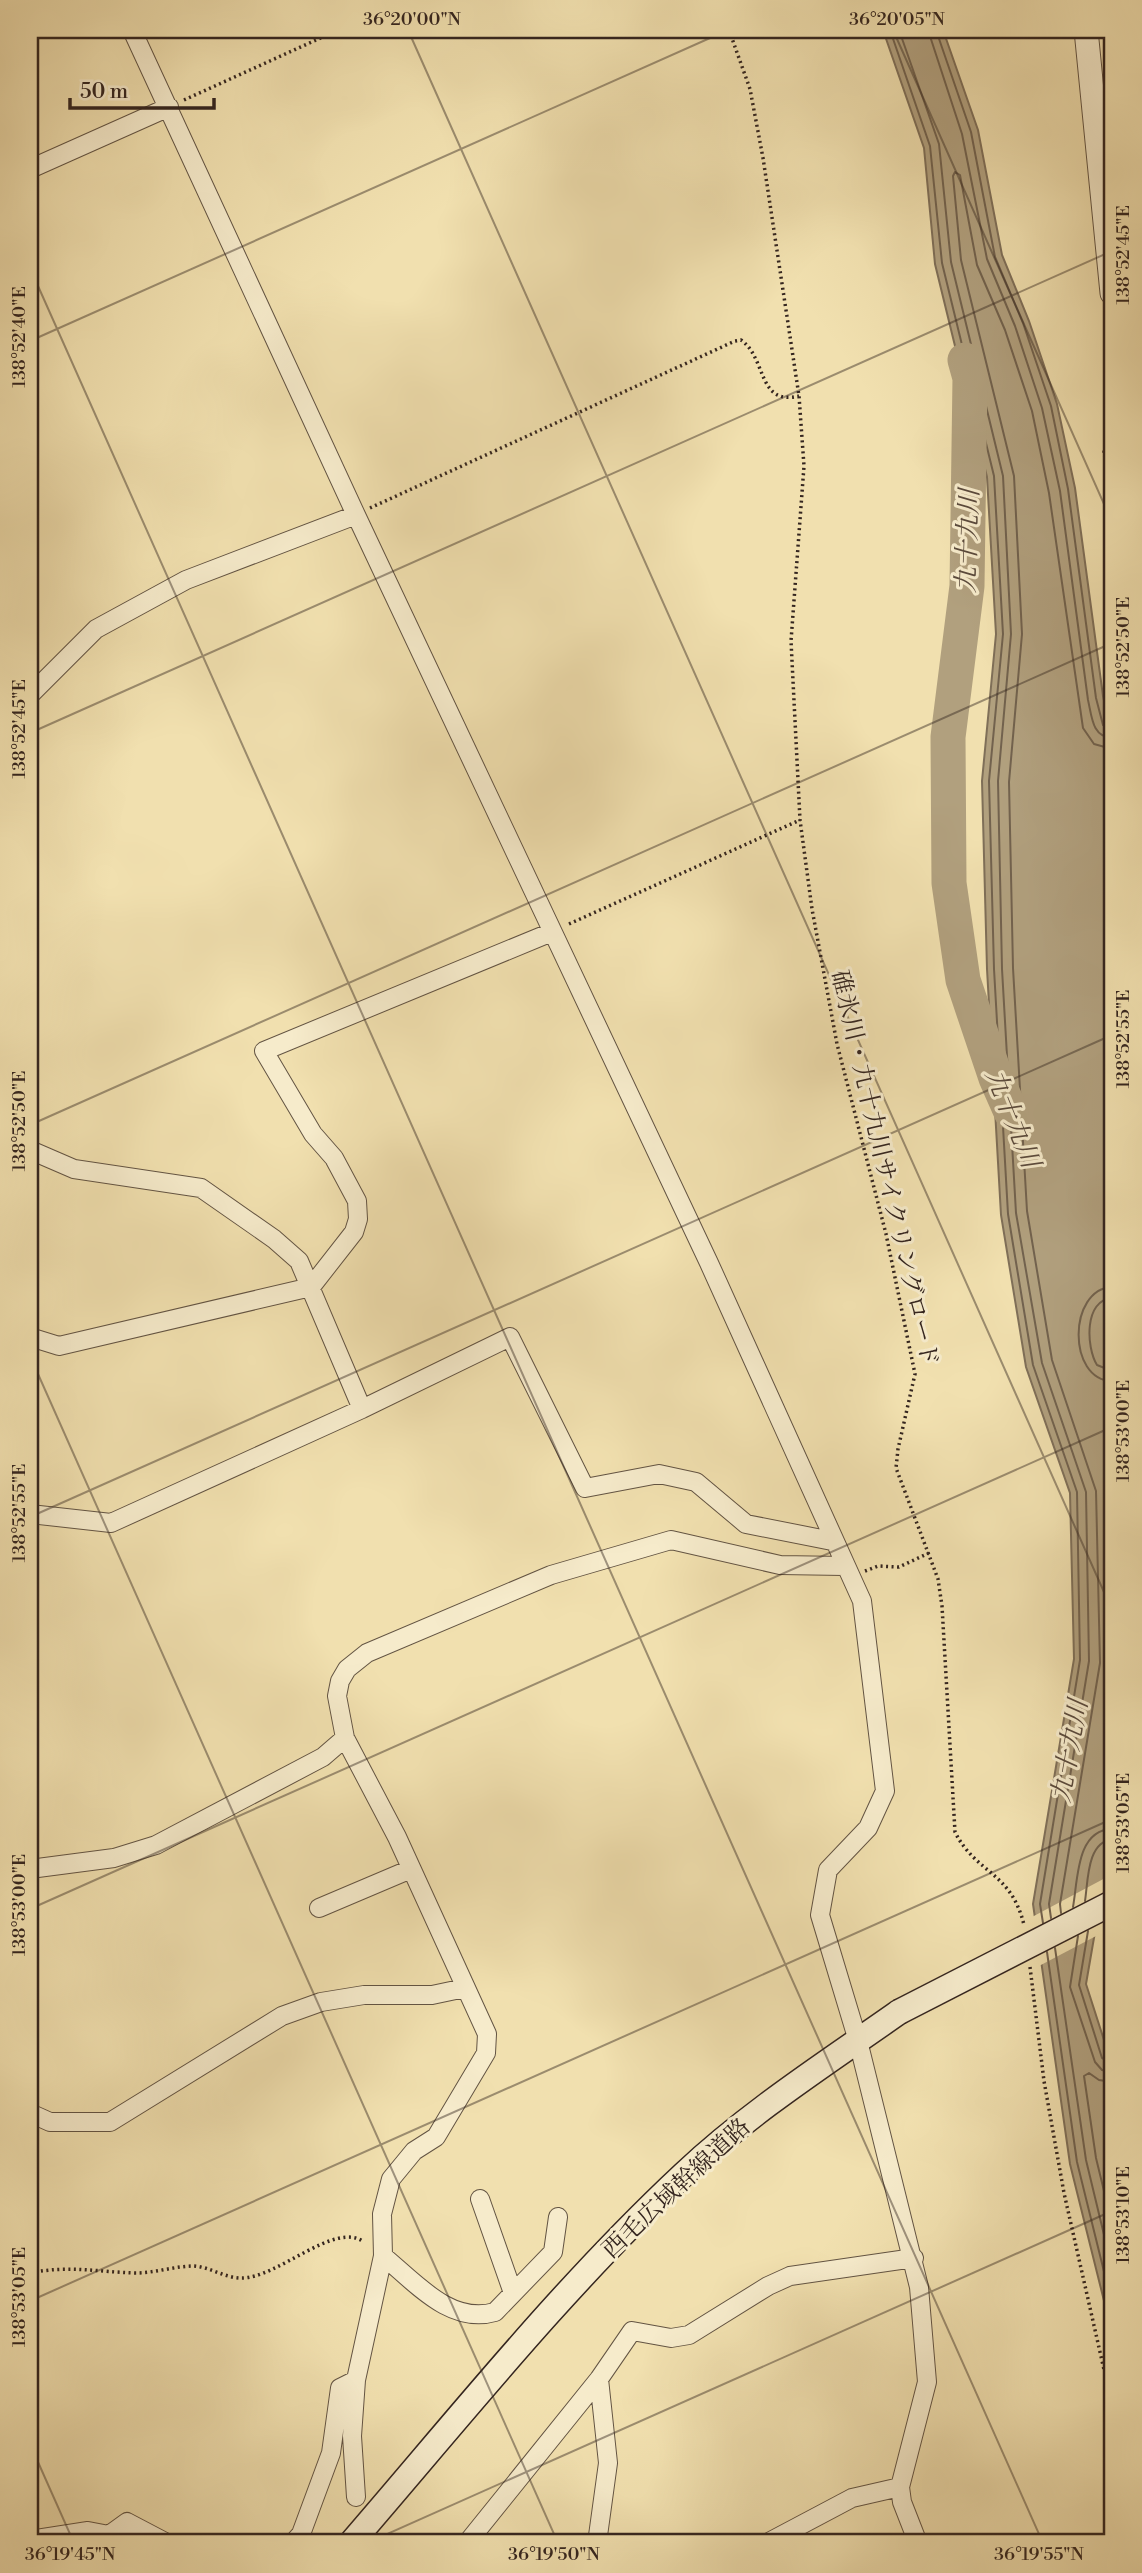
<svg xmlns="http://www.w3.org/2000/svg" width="1142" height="2573" font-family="'Libre Bodoni','Noto Serif JP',serif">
<rect width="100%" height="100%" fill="#f1e0af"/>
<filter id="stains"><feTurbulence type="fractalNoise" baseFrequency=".00286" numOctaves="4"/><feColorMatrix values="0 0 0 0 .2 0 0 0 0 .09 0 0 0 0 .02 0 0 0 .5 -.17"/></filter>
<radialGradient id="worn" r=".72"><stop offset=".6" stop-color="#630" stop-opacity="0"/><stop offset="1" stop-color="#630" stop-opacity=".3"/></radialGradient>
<path fill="#b1a07e" stroke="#7f6f58" stroke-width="2" d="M883,30H943L978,130L1002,255L1029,321L1057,404L1075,488L1103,696L1112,737V1303L1106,1342L1112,1367V1834L1086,1984L1112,2065V2333L1070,2164L1033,1904L1074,1659L1070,1493L1026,1367L1001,1215L987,969L982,781L996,634L987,477L935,264L924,148Z"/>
<path fill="#f1e0af" d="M1109,1876L1098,1935L1039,1966L1032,1917Z"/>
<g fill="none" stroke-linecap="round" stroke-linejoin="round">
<path stroke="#72624e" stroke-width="2" d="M890,30L930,146L942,263L994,476L1003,634L989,781L994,969L1008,1214L1033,1365L1077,1492L1080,1660L1040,1904L1043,1923
M899,30L939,144L951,262L1003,476L1011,634L998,781L1002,969L1016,1213L1042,1363L1086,1492L1089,1661L1049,1904L1051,1918
M928,30L962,134L987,259L1015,326L1042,408L1060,491L1088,700C1092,717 1092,737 1112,738
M936,30L971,132L995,257L1023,323L1051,406L1068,489L1096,698L1103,725L1112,729
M1112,1287C1068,1289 1067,1380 1112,1381
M1112,1298C1084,1300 1086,1347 1097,1365L1112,1371
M1085,1901C1088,1882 1087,1841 1112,1840
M1073,1907C1078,1880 1076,1830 1112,1829
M1061,1913L1060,1904L1100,1663L1096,1491L1052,1360L1027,1211L1013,968L1009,782L1022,634L1014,476L961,260L953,176L955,172L960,175L977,265L1005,330L1032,411L1049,493L1083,728L1094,744L1112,749
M1088,1931L1079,1985L1102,2058L1112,2063
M1078,1936L1070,1987L1095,2062L1102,2070L1112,2072
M1055,1948L1086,2160L1112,2268
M1047,1952L1077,2162L1112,2304
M1112,2082L1099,2080L1089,2073L1084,2076L1096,2158L1112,2224"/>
<path stroke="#b1a07e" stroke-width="35" d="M965,360L970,378L967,586L948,737L949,883L963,980L996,1078L1011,1112"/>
<defs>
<path id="minor" d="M132,30L356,515L709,1263L862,1601L885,1791L868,1828L828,1870L820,1915L858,2041L919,2287L927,2382L900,2487L902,2502L918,2543
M30,169L169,107
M30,695L96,629L186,580L356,515
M30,1150L74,1169L201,1188L274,1239L299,1261L362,1409
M30,1337L59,1346L311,1287L354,1232L358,1219L357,1201L334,1158L313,1134L264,1051L552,932
M30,1514L111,1523L362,1409L510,1337L585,1488L659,1474L696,1482L746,1524L832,1541
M30,1869L114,1858L156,1845L323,1757L345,1738
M319,1908L411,1869
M30,2113L50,2122H110L282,2016L321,2002L364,1995H432L465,1988
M480,2199L513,2293
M383,2256C415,2282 450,2325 495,2312L553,2252L558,2217
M356,2497L352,2436L356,2380L383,2256L382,2214L391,2179L414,2151L436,2137L486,2053L487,2034L397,1837L345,1738L337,1696L340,1681L347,1669L367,1653L551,1575L671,1540L780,1565L844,1566
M30,2540L88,2531L109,2535L127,2522L167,2543
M293,2543L301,2534L331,2453L340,2388L356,2380
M467,2543L599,2379L632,2331L671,2338L689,2335L768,2286L790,2276L914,2258
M597,2543L608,2463L599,2379
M767,2543L852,2498L900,2487"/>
<path id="tertiary" d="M1086,30L1112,293"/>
<path id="secondary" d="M351,2543C459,2418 563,2287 684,2174C750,2112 825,2064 899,2012"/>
</defs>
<use href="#minor" stroke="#635443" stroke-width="20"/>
<use href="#tertiary" stroke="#635443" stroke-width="25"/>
<use href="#secondary" stroke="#34251f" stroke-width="27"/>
<path stroke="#34251f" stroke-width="3.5" stroke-dasharray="2 3.5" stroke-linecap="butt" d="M729,30L750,89L763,158L799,396L804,466L791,641L800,820L812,909L837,1044L886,1234L915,1374L898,1449L896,1468L938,1579L942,1606L955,1832C976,1874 1011,1871 1024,1925
M184,100L338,30
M1112,445H1107L1104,452L1112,499
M370,508L735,341L741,340C767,358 757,406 799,396
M569,924L800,820
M865,1571L878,1566L899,1567L929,1553
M1030,1967L1044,2081L1064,2193L1112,2405
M30,2273C69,2265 97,2272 136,2273C155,2273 175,2266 194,2266C210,2267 225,2278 241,2278C277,2279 335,2220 364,2242"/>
<use href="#minor" stroke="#f6ebcb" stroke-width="18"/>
<use href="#tertiary" stroke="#f6ebcb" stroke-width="23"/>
<use href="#secondary" stroke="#f6ebcb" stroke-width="24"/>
<defs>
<path id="secondary-bridge" d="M899,2012L1112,1903"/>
</defs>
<use href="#secondary-bridge" stroke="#34251f" stroke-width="27" stroke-linecap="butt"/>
<use href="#secondary-bridge" stroke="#f6ebcb" stroke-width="24"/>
</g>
<path fill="none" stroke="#34251f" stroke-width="2" stroke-opacity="0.45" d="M408,30L1112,1610M893,30L1112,522M30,268L1043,2543M30,341L728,30M30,733L1112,251M30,1125L1112,643M30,1356L558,2543M30,1517L1112,1035M30,1909L1112,1427M30,2301L1112,1819M30,2444L74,2543M367,2543L1112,2211"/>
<g text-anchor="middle" stroke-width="6" stroke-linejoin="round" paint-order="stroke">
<g font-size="24" fill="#34251f" stroke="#f6ebcb">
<text transform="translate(885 1168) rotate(77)" y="8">碓氷川・九十九川サイクリングロード</text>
<text transform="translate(676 2188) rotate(-43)" y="8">西毛広域幹線道路</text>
</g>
<g font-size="26" font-style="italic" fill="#5a4a3c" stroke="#f6ebcb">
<text transform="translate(967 541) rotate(-88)" y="9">九十九川</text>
<text transform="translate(1013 1118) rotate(68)" y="9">九十九川</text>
<text transform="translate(1069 1751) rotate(-80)" y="9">九十九川</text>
</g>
</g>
<rect width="1142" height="2573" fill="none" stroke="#f1e0af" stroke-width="77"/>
<path d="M70 98v10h144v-10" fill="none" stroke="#34251f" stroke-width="3.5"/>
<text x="80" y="98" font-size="21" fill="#34251f" stroke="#f6ebcb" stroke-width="5" paint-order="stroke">50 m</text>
<rect x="38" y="38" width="1066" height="2496" fill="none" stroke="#34251f" stroke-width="2.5"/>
<g font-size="18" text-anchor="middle" fill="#34251f">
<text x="412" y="25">36°20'00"N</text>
<text x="897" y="25">36°20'05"N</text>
<text transform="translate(1123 255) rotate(-90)" y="6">138°52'45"E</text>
<text transform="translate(19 337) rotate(-90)" y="6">138°52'40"E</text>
<text transform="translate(1123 647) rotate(-90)" y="6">138°52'50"E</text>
<text transform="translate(19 729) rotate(-90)" y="6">138°52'45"E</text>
<text transform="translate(1123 1039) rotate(-90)" y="6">138°52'55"E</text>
<text transform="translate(19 1121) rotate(-90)" y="6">138°52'50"E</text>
<text transform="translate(1123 1431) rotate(-90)" y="6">138°53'00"E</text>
<text transform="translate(19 1513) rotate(-90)" y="6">138°52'55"E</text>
<text transform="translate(1123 1823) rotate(-90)" y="6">138°53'05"E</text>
<text transform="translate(19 1905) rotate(-90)" y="6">138°53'00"E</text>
<text transform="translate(1123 2215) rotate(-90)" y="6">138°53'10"E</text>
<text transform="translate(19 2297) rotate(-90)" y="6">138°53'05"E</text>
<text x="70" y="2560">36°19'45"N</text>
<text x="554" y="2560">36°19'50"N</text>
<text x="1039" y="2560">36°19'55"N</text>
</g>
<rect width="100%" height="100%" filter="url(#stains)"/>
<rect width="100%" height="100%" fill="url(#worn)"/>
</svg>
